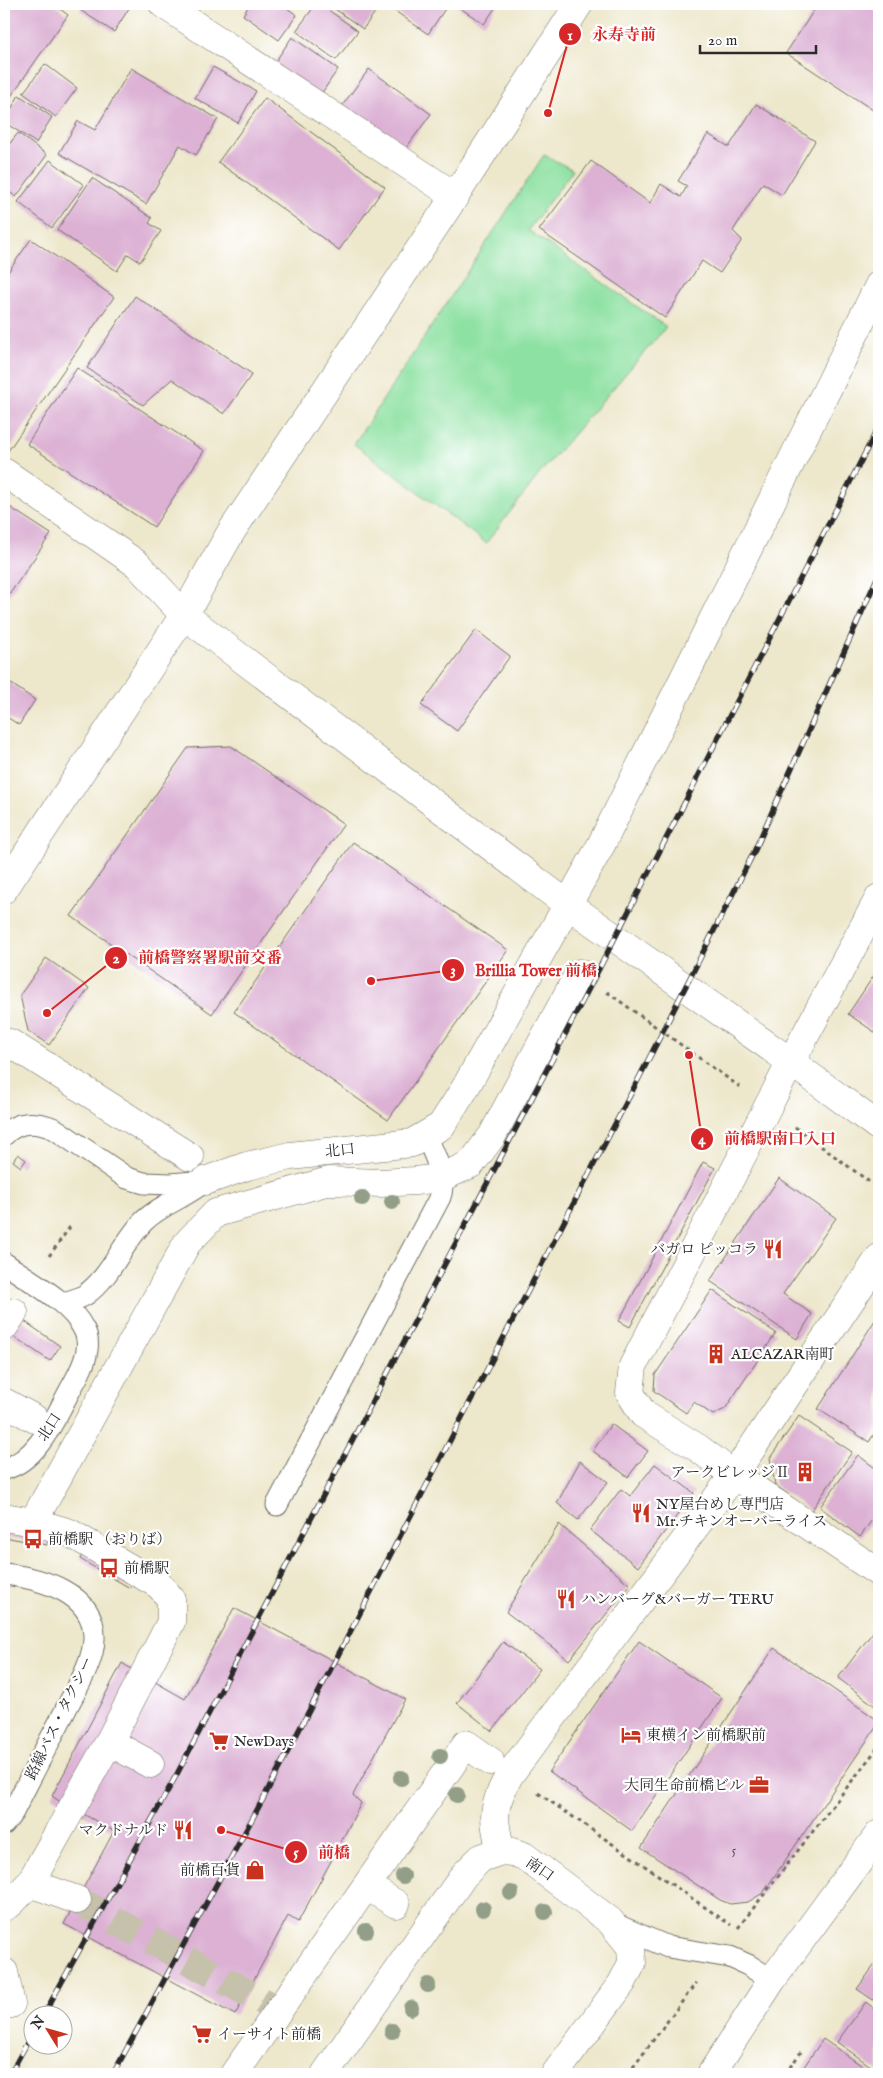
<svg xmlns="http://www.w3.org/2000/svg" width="883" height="2078" font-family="'IM FELL English','Noto Serif JP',serif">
<rect width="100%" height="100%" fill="#fff"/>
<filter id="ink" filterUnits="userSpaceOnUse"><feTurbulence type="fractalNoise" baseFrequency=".02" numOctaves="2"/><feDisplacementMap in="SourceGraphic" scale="10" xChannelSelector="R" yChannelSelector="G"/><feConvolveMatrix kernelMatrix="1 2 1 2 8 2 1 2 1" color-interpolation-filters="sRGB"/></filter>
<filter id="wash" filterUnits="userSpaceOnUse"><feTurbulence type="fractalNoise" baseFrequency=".0096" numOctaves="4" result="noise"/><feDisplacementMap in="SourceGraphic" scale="20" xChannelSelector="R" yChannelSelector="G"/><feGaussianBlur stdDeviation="1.12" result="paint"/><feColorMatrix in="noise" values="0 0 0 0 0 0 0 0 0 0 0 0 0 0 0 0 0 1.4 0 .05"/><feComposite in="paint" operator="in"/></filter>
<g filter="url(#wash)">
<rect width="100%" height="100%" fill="#ede7cb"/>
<path fill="#8de1a2" stroke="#5c8666" d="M544,155L573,170L528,230L666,327L541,472L486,543L354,444Z"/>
<g id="blocks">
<path fill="#dcb1d4" d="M4,4H53L68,15L4,106Z
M85,4H130L131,5L114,32L80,10Z
M250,4H281L297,15L279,40L243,15Z
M316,4H320L358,31L336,60L296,31Z
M328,4H381L363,29Z
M400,4H443L447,6L428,34L395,11Z
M454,4H498L484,24Z
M818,4H879V114L786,53Z
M292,37L338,69L319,97L273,65Z
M45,64L77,88L56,117L23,93Z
M213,67L256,91L238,123L195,98Z
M131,68L218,119L196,155L180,145L146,204L59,153L78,121L95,130Z
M369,69L431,114L401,155L339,110Z
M19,95L52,117L36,143L4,122Z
M265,98L385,187L339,250L218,162Z
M756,104L815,141L782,195L763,183L733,231L742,240L720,273L702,261L665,318L539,230L591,161L650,203L661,184L681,197L687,186L678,181L708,134L729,147Z
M18,133L47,155L16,197L4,188V151Z
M50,160L84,185L52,228L18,202Z
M92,178L152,218L149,223L161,231L140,262L128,254L117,271L57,230Z
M31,239L114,297L8,451L4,449V278Z
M135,296L252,374L224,414L172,379L143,405L87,368Z
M77,368L204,451L154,527L27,444Z
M5,504L51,534L9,595L4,592Z
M476,630L510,656L457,731L421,705Z
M4,679L35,700L19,725L4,715Z
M231,746L344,824L212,1014L71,916L188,748Z
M353,842L508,950L388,1120L234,1012Z
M46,958L89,988L49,1045L28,1031L20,995Z
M879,968V1035L848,1014Z
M18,1154L26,1160L21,1167L13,1161Z
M703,1162L715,1168L630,1327L619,1321Z
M779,1178L836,1218L783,1294L812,1314L797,1339L710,1281Z
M712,1290L776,1333L725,1409L713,1415L694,1402L686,1413L654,1391L655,1375Z
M4,1307L60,1346L50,1361L4,1330Z
M879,1314V1426L869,1442L818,1409Z
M799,1416L852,1452L811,1511L775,1485L770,1458Z
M611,1424L648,1451L628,1477L593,1451Z
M858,1455L879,1471V1510L860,1537L820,1507Z
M580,1461L608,1482L578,1520L557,1503Z
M655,1464L694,1493L638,1567L590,1530L621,1489L630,1496Z
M4,1523L49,1532L47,1545L4,1537Z
M559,1524L630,1585L569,1660L506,1612Z
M86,1547L167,1579L150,1679L185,1699L234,1608L405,1699L353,1795L361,1803L330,1863L298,1922L288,1916L235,2015L64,1924L114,1831L78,1811L12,1891L62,1803L52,1796L122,1663L133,1670L160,1617L162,1608L135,1578L130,1588L80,1559Z
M879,1624V1709L838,1678Z
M639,1641L722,1698L632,1831L549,1771Z
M503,1642L540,1669L492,1731L457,1703Z
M774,1648L879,1721V1723L763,1893L748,1902L730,1904L720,1900L641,1848Z
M879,1959V2004L857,1989Z
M866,2002L879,2012V2072L837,2042Z
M823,2039L874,2074H799Z"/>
</g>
</g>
<g filter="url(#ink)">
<use href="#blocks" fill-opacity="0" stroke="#6f6d63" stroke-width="1"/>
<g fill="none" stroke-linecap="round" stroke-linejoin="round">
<path stroke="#c6c1ab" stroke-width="28" stroke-dasharray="28 14" stroke-linecap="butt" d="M77,1900L279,2010"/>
<defs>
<path id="service" d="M4,1135C19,1120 36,1121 55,1129L127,1178L144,1183L171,1184L205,1181
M4,1263C27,1279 71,1303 83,1328C87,1334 88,1343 87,1350C85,1365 76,1379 69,1392C54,1420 37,1461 4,1469
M63,1303C70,1301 79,1299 85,1295C112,1276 122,1243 144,1221C161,1204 187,1197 205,1181
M277,1505L440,1197C447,1179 434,1153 426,1136
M4,1574C39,1578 96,1592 94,1639C93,1665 75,1690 64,1713C47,1746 30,1778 13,1812L4,1824
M612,1923L668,1947L730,1957L748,1965L772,1980"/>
<path id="pedestrian" d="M10,1043L190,1157
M4,1327L14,1312
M4,1402L35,1419
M4,1517L33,1522L70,1533L159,1585L171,1599V1622L109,1742L30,1883L11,1903L4,1907
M33,1522L187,1243L216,1213L329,1181L380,1183L415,1181L440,1178L471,1164L492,1136L579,973
M109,1742L150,1764
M30,1883L77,1900
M367,1886L396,1904
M4,1972L11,2004
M234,2074L466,1744L490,1761"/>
<path id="minor" d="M163,4L455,196
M879,898L791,1062L633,1366L630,1393L643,1414L698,1448L734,1475L879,1573
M501,1851C492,1816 492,1806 510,1774L734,1475"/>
<path id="tertiary" d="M4,472L137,564L184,615L567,904L791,1062L879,1127
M4,889L184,615L231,532L455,196L579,4
M205,1181L247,1166L290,1156L412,1143L441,1126L464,1090L601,845L879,285
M734,1475L879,1258
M325,2074L464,1875L481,1858L501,1851L512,1852L524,1856L610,1921L631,1947L632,1963L622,1983L555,2074
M711,2074L772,1980L879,1834"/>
</defs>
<use href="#service" stroke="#6f6d63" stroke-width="23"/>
<use href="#pedestrian" stroke="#6f6d63" stroke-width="29"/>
<use href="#minor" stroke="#6f6d63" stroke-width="29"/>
<use href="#tertiary" stroke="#6f6d63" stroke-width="29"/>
<path stroke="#6f6d63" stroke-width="3" stroke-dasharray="4 4" stroke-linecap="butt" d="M607,992L740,1087
M795,1127L879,1189
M49,1256L72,1224
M538,1793L731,1925
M738,1928L879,1746
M628,2074L696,1983
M785,2074L801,2052"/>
<use href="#service" stroke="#fff" stroke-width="21"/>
<use href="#pedestrian" stroke="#fff" stroke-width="28"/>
<use href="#minor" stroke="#fff" stroke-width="28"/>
<use href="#tertiary" stroke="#fff" stroke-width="28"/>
<defs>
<path id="rail" d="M43,2016L177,1774L554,1056L879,426
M10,2074L32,2034
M113,2074L263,1799L639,1078L754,852L879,574"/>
</defs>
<use href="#rail" stroke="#2b2b2b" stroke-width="5.5"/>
<use href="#rail" stroke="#fff" stroke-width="4" stroke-dasharray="11" stroke-linecap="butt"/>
</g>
<g fill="#929e87">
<circle cx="362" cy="1198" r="8"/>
<circle cx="392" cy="1202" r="8"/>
<circle cx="440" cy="1756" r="8"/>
<circle cx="401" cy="1778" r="8"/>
<circle cx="457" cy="1795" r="8"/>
<circle cx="403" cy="1876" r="8"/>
<circle cx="511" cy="1893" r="8"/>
<circle cx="483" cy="1909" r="8"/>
<circle cx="545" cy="1912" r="8"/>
<circle cx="366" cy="1931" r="8"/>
<circle cx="428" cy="1985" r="8"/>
<circle cx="411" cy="2008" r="8"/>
<circle cx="392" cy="2031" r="8"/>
</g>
</g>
<defs>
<symbol id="restaurant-bare" viewBox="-9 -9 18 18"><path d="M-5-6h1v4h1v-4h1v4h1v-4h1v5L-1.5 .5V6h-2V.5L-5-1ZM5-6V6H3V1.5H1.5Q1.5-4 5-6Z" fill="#c8321e" stroke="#fff" stroke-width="2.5" paint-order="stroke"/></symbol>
<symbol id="building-bare" viewBox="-9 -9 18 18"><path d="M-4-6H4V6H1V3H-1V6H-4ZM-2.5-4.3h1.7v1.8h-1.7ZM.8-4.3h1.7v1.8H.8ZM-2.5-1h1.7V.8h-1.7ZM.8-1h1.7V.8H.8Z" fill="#c8321e" stroke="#fff" stroke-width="2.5" paint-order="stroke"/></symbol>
<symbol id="bus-bare" viewBox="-9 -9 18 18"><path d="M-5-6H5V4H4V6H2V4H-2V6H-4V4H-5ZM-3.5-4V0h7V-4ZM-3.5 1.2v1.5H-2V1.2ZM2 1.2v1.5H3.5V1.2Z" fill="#c8321e" stroke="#fff" stroke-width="2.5" paint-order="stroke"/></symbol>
<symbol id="hotel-bare" viewBox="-9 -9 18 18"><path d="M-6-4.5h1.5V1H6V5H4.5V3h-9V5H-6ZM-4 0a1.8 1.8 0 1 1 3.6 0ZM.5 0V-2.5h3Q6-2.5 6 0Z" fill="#c8321e" stroke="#fff" stroke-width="2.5" paint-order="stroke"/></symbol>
<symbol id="supermarket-bare" viewBox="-9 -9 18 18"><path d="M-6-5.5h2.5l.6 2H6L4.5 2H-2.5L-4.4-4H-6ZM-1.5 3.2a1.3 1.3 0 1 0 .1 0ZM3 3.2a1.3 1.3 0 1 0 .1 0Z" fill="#c8321e" stroke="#fff" stroke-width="2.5" paint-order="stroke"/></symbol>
<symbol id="office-bare" viewBox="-9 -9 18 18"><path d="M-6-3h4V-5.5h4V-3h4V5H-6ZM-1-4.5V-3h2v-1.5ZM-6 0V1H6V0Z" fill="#c8321e" stroke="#fff" stroke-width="2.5" paint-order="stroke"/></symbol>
<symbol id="shop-bare" viewBox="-9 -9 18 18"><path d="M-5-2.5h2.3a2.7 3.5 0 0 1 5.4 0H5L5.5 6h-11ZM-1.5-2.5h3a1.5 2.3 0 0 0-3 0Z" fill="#c8321e" stroke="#fff" stroke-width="2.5" paint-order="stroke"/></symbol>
</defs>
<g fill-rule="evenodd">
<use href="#restaurant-bare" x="759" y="1235" width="28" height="28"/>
<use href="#building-bare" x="702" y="1340" width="28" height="28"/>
<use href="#building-bare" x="791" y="1458" width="28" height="28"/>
<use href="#restaurant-bare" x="627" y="1499" width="28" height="28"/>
<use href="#bus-bare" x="19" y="1525" width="28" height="28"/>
<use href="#bus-bare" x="95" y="1554" width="28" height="28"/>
<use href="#restaurant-bare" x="552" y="1585" width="28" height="28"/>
<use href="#hotel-bare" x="617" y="1721" width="28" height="28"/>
<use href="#supermarket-bare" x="205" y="1727" width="28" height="28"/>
<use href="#office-bare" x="745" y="1771" width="28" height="28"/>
<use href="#restaurant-bare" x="169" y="1816" width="28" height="28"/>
<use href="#shop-bare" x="241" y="1856" width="28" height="28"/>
<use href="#supermarket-bare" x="188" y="2020" width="28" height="28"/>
</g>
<g text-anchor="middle" stroke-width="4.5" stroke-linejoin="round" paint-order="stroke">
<g font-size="12" fill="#574c55">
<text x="734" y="1854">5</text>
</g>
<g font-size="15" fill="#2b2b2b" stroke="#fff">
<text transform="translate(340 1150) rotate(-6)" y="5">北口</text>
<text transform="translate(49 1427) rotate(-57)" y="5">北口</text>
<text transform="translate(59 1718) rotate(-64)" y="5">路線バス・タクシー</text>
<text transform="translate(540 1869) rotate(35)" y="5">南口</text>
</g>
<g font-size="15" fill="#2b2b2b" stroke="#fff" text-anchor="start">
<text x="758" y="1254" text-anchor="end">バガロ ピッコラ</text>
<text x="731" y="1359">ALCAZAR南町</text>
<text x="790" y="1477" text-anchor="end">アークビレッジⅡ</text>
<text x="656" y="1509">NY屋台めし専門店<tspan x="656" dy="17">Mr.チキンオーバーライス</tspan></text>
<text x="48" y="1544">前橋駅 （おりば）</text>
<text x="124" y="1573">前橋駅</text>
<text x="581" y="1604">ハンバーグ&amp;バーガー TERU</text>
<text x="646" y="1740">東横イン前橋駅前</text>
<text x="234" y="1746">NewDays</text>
<text x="744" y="1790" text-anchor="end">大同生命前橋ビル</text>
<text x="168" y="1835" text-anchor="end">マクドナルド</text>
<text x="240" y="1875" text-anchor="end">前橋百貨</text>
<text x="217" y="2039">イーサイト前橋</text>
</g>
</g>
<path fill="none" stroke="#d62828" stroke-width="2" d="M548 113L570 34M47 1013L116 958M371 981L453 970M689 1055L702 1139M221 1830L296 1852"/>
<g fill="#d62828" stroke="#fff" stroke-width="2">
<circle cx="548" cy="113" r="5"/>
<circle cx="47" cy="1013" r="5"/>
<circle cx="371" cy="981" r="5"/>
<circle cx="689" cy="1055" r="5"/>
<circle cx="221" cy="1830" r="5"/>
<circle cx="570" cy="34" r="12"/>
<circle cx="116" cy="958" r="12"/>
<circle cx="453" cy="970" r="12"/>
<circle cx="702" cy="1139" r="12"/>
<circle cx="296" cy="1852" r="12"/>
</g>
<g font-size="15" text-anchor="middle" font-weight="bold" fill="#fff">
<text x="570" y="40">1</text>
<text x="116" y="963">2</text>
<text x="453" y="975">3</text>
<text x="702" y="1144">4</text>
<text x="296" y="1857">5</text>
</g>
<g font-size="16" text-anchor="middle" font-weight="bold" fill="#d62828" stroke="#fff" stroke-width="4.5" stroke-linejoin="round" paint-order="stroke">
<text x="624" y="40">永寿寺前</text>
<text x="210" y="963">前橋警察署駅前交番</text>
<text x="536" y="976">Brillia Tower 前橋</text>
<text x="780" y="1144">前橋駅南口入口</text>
<text x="334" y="1858">前橋</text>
</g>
<rect width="883" height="2078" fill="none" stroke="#fff" stroke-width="20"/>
<g transform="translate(48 2030) rotate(307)"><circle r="24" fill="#ffffff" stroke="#aaaaaa"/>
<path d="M0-4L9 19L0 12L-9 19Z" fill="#c8321e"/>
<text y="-8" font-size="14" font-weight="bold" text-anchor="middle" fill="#2b2b2b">N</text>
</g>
<path d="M700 45v8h116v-8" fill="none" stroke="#2b2b2b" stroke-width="2.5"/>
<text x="708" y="45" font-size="15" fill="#2b2b2b" stroke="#ffffff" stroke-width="4" paint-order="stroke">20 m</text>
</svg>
